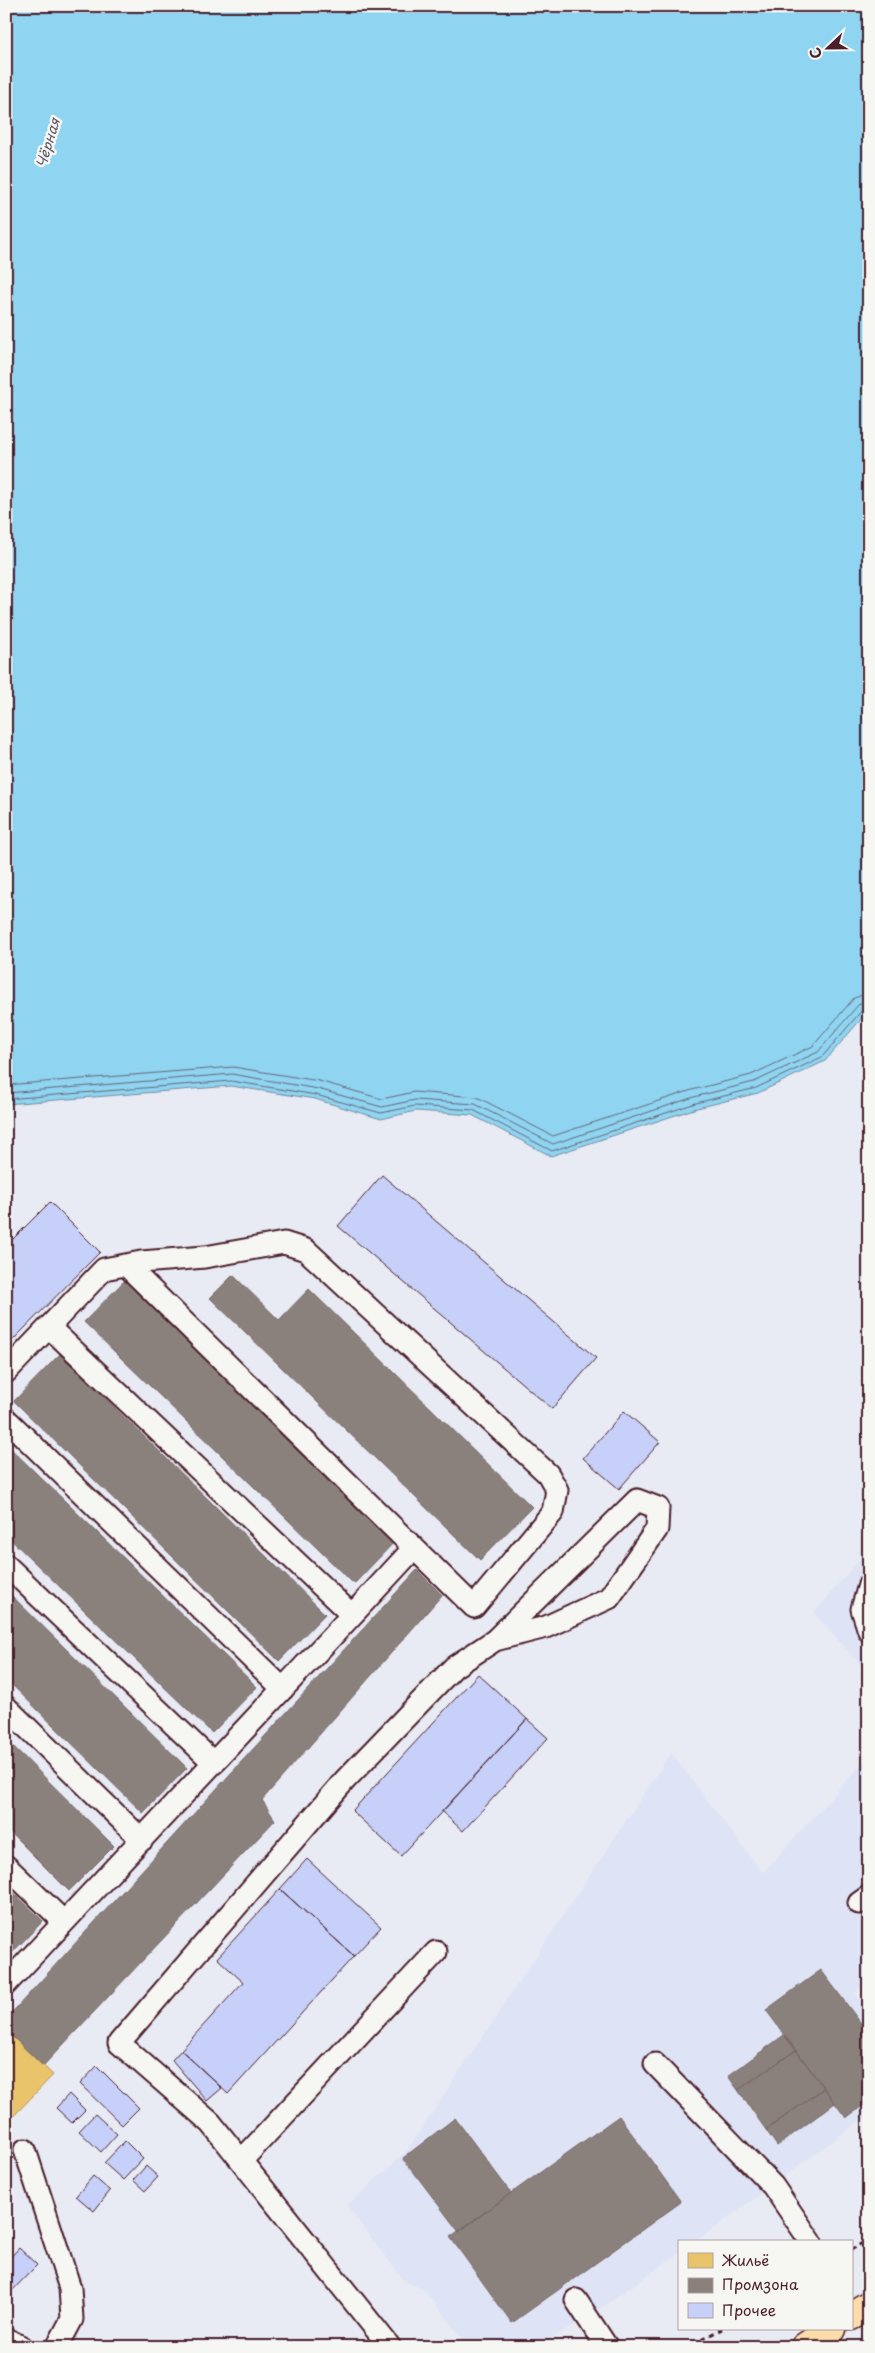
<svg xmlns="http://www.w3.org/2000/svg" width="875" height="2353" font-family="'Playpen Sans',sans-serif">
<rect width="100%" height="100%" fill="#e8ebf4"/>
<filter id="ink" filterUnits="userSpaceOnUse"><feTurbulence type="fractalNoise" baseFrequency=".02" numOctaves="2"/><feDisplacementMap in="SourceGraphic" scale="10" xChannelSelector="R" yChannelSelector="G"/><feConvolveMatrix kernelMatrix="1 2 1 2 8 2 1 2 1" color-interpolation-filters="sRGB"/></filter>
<g filter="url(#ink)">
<path fill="#dee3f5" d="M869,1548V1675L814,1613Z
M671,1753L763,1873L869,1756V1983L854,1993L869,2013V2114L695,2242H679V2253L588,2317L538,2347H469L422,2287L406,2283L347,2206L407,2151Z"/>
<path fill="#8fd4f0" stroke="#738ca1" d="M6,6H869V1010L825,1061L758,1093L697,1108L551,1156L472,1115L416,1111L381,1119L315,1099L231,1086L6,1104Z"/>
<path fill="#e9c46a" stroke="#b99257" d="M6,2030L53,2075L6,2124Z"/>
<path fill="#8a817c" stroke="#776464" d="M233,1275L279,1320L309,1289L532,1507L480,1560L210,1298Z
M129,1276L398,1538L354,1584L84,1322Z
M60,1354L325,1614L279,1661L14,1401Z
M6,1444L257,1687L212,1733L6,1535Z
M417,1570L442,1595L262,1800L275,1820L43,2066L6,2030V2019Z
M6,1590L187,1768L143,1813L6,1679Z
M6,1739L114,1846L69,1891L6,1828Z
M6,1885L43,1921L6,1959Z
M821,1970L869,2034V2101L846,2118L766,2010Z
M784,2035L796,2050L738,2090L728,2076Z
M796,2050L824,2088L766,2130L738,2090Z
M824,2088L835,2103L777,2146L766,2130Z
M619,2116L681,2202L512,2323L450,2237Z
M455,2118L511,2193L459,2232L403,2158Z"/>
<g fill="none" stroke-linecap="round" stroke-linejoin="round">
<path stroke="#66677a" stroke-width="1" d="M6,1085L233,1067L319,1081L382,1099L414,1092L477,1097L553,1136L692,1090L751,1075L813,1046L854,998L869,993
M6,1093L232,1074L318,1089L382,1107L415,1100L475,1104L553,1144L694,1097L754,1082L818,1052L858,1005L869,1001
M6,1099L231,1081L316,1095L381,1113L415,1106L473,1110L552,1151L696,1103L756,1088L822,1057L863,1009L869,1007"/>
</g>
<path fill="#c6d0f8" stroke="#4a1f2b" d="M382,1175L596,1358L552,1409L338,1226Z
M50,1202L100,1252L7,1346L6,1246Z
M624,1411L660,1442L619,1489L583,1458Z
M478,1674L527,1719L401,1856L352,1811Z
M527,1719L548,1738L463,1831L442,1812Z
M307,1859L381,1927L354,1956L280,1889Z
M280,1889L354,1956L228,2094L181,2050L243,1982L217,1958Z
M181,2050L222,2088L207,2101L172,2060Z
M97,2066L139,2108L122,2125L80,2084Z
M69,2094L85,2110L72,2123L56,2108Z
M95,2114L117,2134L101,2152L79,2131Z
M125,2141L143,2159L123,2180L104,2163Z
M146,2166L158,2177L145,2191L133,2180Z
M93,2176L110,2191L94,2211L76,2196Z
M19,2248L37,2265L6,2297V2262Z"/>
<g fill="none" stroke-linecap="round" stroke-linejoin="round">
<defs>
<path id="service" d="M49,1327L352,1615L414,1548
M6,1372L104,1269L141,1262L205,1257L284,1243L306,1250L548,1474L557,1490L553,1512L474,1607L126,1265
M6,1419L283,1689
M6,1565L214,1763
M869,1585L862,1609L869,1631
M6,1707L142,1840
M6,1866L64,1922
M859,1903L869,1896
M6,1984L352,1615
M655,2064L773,2186L811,2242
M25,2150L70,2288L72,2319L57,2347
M242,2160L436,1952
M576,2300L607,2347
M6,2339L22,2347
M390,2347L211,2123L119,2043L345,1780L454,1667L495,1640L637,1500L658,1508L657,1529L609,1598L546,1627L495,1640"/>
<path id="primary" d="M851,2316L869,2305
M805,2347L832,2329"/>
</defs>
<use href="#service" stroke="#4a1f2b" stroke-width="25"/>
<use href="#primary" stroke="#4a1f2b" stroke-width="31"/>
<path stroke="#4a1f2b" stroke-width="3" stroke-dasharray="5 4" stroke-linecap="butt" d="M851,2250L869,2239
M686,2347L722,2329"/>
<use href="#service" stroke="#f6f6f2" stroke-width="21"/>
<use href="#primary" stroke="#fddcac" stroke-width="28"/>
</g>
</g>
<g text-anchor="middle" stroke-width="5" stroke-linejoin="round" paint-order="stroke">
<g font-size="14" font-style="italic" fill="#5f5566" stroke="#f6f6f2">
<text transform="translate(48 143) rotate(-73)" y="5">Чёрная</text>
</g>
</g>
<rect width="875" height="2353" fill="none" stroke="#f6f6f2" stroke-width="25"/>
<rect x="12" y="12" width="850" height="2328" fill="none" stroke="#4a1f2b" stroke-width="2" filter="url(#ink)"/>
<rect x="678" y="2240" width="175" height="90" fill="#f6f6f2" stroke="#b1a0a2"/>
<rect x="688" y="2253" width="25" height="15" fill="#e9c46a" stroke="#b1a0a2"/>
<text x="722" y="2266" font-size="15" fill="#4a1f2b">Жильё</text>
<rect x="688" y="2278" width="25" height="15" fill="#8a817c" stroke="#b1a0a2"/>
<text x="722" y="2290" font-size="15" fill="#4a1f2b">Промзона</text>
<rect x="688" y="2303" width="25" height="15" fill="#c6d0f8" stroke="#b1a0a2"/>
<text x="722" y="2316" font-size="15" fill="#4a1f2b">Прочее</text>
<g transform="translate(828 48) rotate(248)" stroke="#f6f6f2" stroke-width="4" paint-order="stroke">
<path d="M0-4L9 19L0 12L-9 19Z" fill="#4a1f2b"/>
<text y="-8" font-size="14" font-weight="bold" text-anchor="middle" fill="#4a1f2b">С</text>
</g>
</svg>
